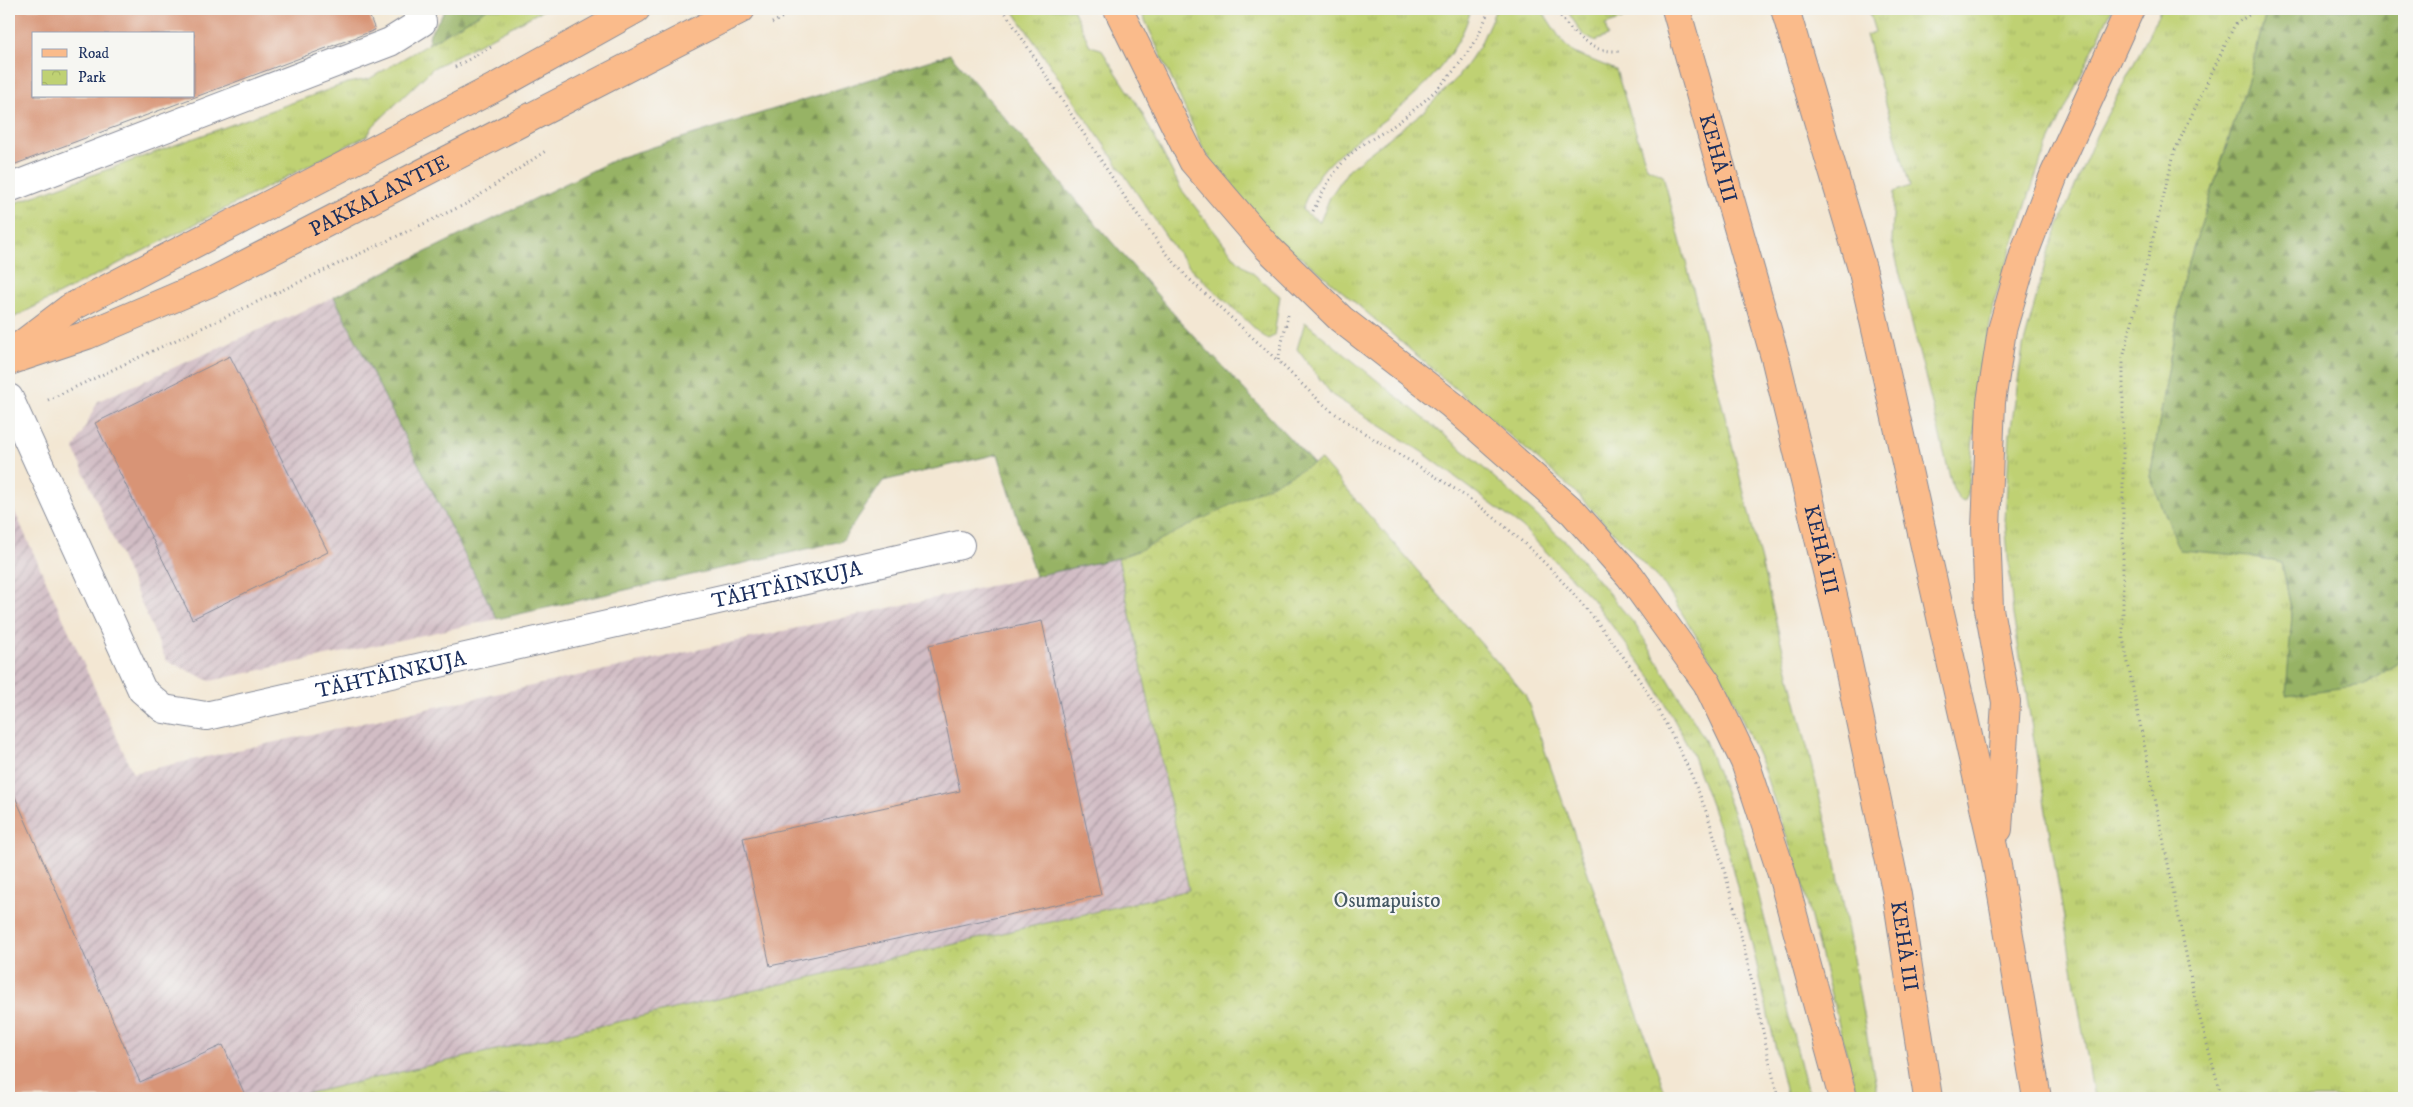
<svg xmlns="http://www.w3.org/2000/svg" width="2413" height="1107" font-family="'IM FELL DW Pica',serif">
<defs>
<pattern id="industrial-furrows" width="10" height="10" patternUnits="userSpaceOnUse" patternTransform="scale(1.25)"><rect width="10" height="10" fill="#d2bdc5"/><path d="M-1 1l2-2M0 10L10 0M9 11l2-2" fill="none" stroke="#aa9aa3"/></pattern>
<pattern id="grass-tufts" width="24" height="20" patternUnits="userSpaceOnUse" patternTransform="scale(1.25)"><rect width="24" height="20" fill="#bfd173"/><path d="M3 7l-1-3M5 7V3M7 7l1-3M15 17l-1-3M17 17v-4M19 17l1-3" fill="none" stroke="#a4b466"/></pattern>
<pattern id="forest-firs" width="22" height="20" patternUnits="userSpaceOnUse" patternTransform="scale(1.25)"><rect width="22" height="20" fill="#97b365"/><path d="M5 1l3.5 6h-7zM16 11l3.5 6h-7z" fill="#7a9256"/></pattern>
<pattern id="park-crowns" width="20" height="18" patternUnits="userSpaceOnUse" patternTransform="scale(1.25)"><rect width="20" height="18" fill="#bfd173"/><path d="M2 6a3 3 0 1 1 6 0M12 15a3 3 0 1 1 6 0" fill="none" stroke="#a4b466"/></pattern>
</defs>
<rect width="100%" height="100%" fill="#f6f6f2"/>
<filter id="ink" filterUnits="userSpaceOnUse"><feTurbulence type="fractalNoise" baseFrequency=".02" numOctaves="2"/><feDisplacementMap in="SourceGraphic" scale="10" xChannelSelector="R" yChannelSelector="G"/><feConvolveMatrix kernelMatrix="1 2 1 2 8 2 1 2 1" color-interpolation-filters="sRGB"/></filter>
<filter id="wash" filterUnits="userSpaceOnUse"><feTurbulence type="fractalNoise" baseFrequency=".0096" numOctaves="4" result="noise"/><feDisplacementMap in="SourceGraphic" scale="20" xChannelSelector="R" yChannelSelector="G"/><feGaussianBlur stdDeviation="1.12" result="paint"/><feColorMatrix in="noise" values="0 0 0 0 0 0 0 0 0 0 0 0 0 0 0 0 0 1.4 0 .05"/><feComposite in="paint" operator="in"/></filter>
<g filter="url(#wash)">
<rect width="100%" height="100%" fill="#f3e7d3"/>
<path fill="url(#industrial-furrows)" d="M334,297L497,619L210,681L166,660L74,449L98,401Z
M9,499L133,773L1118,558L1189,890L288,1098H9Z"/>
<path fill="url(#grass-tufts)" stroke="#6d8068" d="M487,9H545L433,68L373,126L368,135L9,320V205L347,83L369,79Z
M1012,9H1073L1090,46L1101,49L1140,109L1181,189L1237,260L1280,296L1274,336L1268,339L1262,335L1192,270L1174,248Z
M1140,9H1471C1460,52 1426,87 1392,114C1353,145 1318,159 1302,210L1320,222L1330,197L1349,169L1424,111L1457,78L1479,47L1496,9H1541L1564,44L1574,53L1616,70L1647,167L1663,175L1696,300L1836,863L1878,1098H1858L1800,876L1761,762L1726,684L1665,586L1571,488L1316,269L1277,240L1246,208L1204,151Z
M1566,9H1619L1623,19L1605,25L1608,36L1594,41L1583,35Z
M1868,9H2112L2041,160L1993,305L1973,440L1968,495L1964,502L1960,500L1953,489L1892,242L1894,192L1910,186L1866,35L1875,32Z
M2160,9H2267L2250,74L2184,277L2150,477L2251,556L2282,563L2292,614L2291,641L2364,685L2404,659V1098H2094L2013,615L2005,520L2010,434L2023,347L2049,249L2095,138L2153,27Z
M1305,322L1469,455L1567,543L1636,626L1704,738L1747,848L1809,1098H1787L1752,944L1727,848L1691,751L1652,679L1592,599L1522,527L1422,452L1332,395L1297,349Z"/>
<path fill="url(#forest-firs)" stroke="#597162" d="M446,9H487L428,44L430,33Z
M2267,9H2404V659L2364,685L2286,695L2292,614L2282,563L2251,556L2180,550L2150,477L2184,277L2250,74Z
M950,54L1179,320L1370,524L1140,659L1118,558L1035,576L998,454L883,481L842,541L497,619L334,297L618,158Z"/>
<path fill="url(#park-crowns)" stroke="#6d8068" d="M1321,460L1525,694L1667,1098H288L1189,890L1118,558L1138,551Z"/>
<g id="blocks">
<path fill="#d89476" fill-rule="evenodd" d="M9,9H367L375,30L13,165L9,153ZM34,34H194V96H34Z
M230,356L328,552L192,619L95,423Z
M1042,621L1101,895L770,966L743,838L960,791L929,645Z
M9,783L140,1082L223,1045L246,1097L9,1098Z"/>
</g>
</g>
<g filter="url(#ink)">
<use href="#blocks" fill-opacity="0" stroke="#878b98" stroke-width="1"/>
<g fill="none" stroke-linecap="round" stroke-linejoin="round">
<defs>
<g id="minor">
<path d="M9,188L390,42L422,22L417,9"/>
<path id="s1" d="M9,398L142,690L164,709L206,716L960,545"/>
</g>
<g id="major">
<path d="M12,352L70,308L494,88L636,9"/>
<path id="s2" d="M9,361L87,335L209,283L741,9"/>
</g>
<g id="highway">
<path d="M1118,9L1193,161L1268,248L1341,319L1452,405L1573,512L1630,576L1707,683L1745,762L1781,871L1843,1098"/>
<path id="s3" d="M1676,9L1776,361L1839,621L1897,895L1928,1098"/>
<path d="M1785,9L1863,272L1996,860L2037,1098"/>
<path d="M1998,829L2006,702L1989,609L1986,529L1991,402L2002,330L2025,251L2054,175L2130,9"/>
</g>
</defs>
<use href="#minor" stroke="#878b98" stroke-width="30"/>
<use href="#major" stroke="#878b98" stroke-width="30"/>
<use href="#highway" stroke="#878b98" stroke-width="30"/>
<path stroke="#878b98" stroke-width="3" stroke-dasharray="1 4" stroke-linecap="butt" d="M1003,9L1126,199L1163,249L1187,277L1278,361
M1554,9C1573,32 1586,53 1619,51
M772,23L798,9
M455,67L491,47
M1313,211C1323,192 1331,174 1346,159C1358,145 1378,136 1393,126C1434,96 1473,58 1489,9
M1288,315L1278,361C1296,378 1314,397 1333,412C1386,450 1446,478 1497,520C1591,596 1681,722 1715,839C1741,924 1758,1012 1778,1098
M48,400L468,203L547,150
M2222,1098L2196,1004L2123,638V358L2175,150L2235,24L2258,9"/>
<use href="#minor" stroke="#fff" stroke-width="28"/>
<use href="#major" stroke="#fabb8b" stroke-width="28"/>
<use href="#highway" stroke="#fabb8b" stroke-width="28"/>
</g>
</g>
<g text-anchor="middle" stroke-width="4.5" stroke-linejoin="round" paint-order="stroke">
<g font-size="21" fill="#1b2f5e" stroke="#f6f6f2">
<text dy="7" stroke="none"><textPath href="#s3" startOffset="155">KEHÄ III</textPath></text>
<text dy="7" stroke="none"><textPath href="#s2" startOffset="406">PAKKALANTIE</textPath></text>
<text dy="7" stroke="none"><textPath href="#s3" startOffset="560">KEHÄ III</textPath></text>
<text dy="7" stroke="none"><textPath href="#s1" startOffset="988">TÄHTÄINKUJA</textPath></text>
<text dy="7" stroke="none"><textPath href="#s1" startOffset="582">TÄHTÄINKUJA</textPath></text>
<text dy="7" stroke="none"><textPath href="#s3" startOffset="965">KEHÄ III</textPath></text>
</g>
<g font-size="21" fill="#445863" stroke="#f6f6f2">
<text x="1387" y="907">Osumapuisto</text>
</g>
</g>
<rect width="2413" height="1107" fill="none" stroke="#f6f6f2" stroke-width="30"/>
<rect x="32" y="32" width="162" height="65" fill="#f6f6f2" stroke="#9ea6b7"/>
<rect x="42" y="49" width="25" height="8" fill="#fabb8b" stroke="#9ea6b7"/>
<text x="78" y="58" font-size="15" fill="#1b2f5e">Road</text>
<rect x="42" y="70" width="25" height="15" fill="url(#park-crowns)" stroke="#9ea6b7"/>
<text x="78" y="82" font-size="15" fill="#1b2f5e">Park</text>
</svg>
